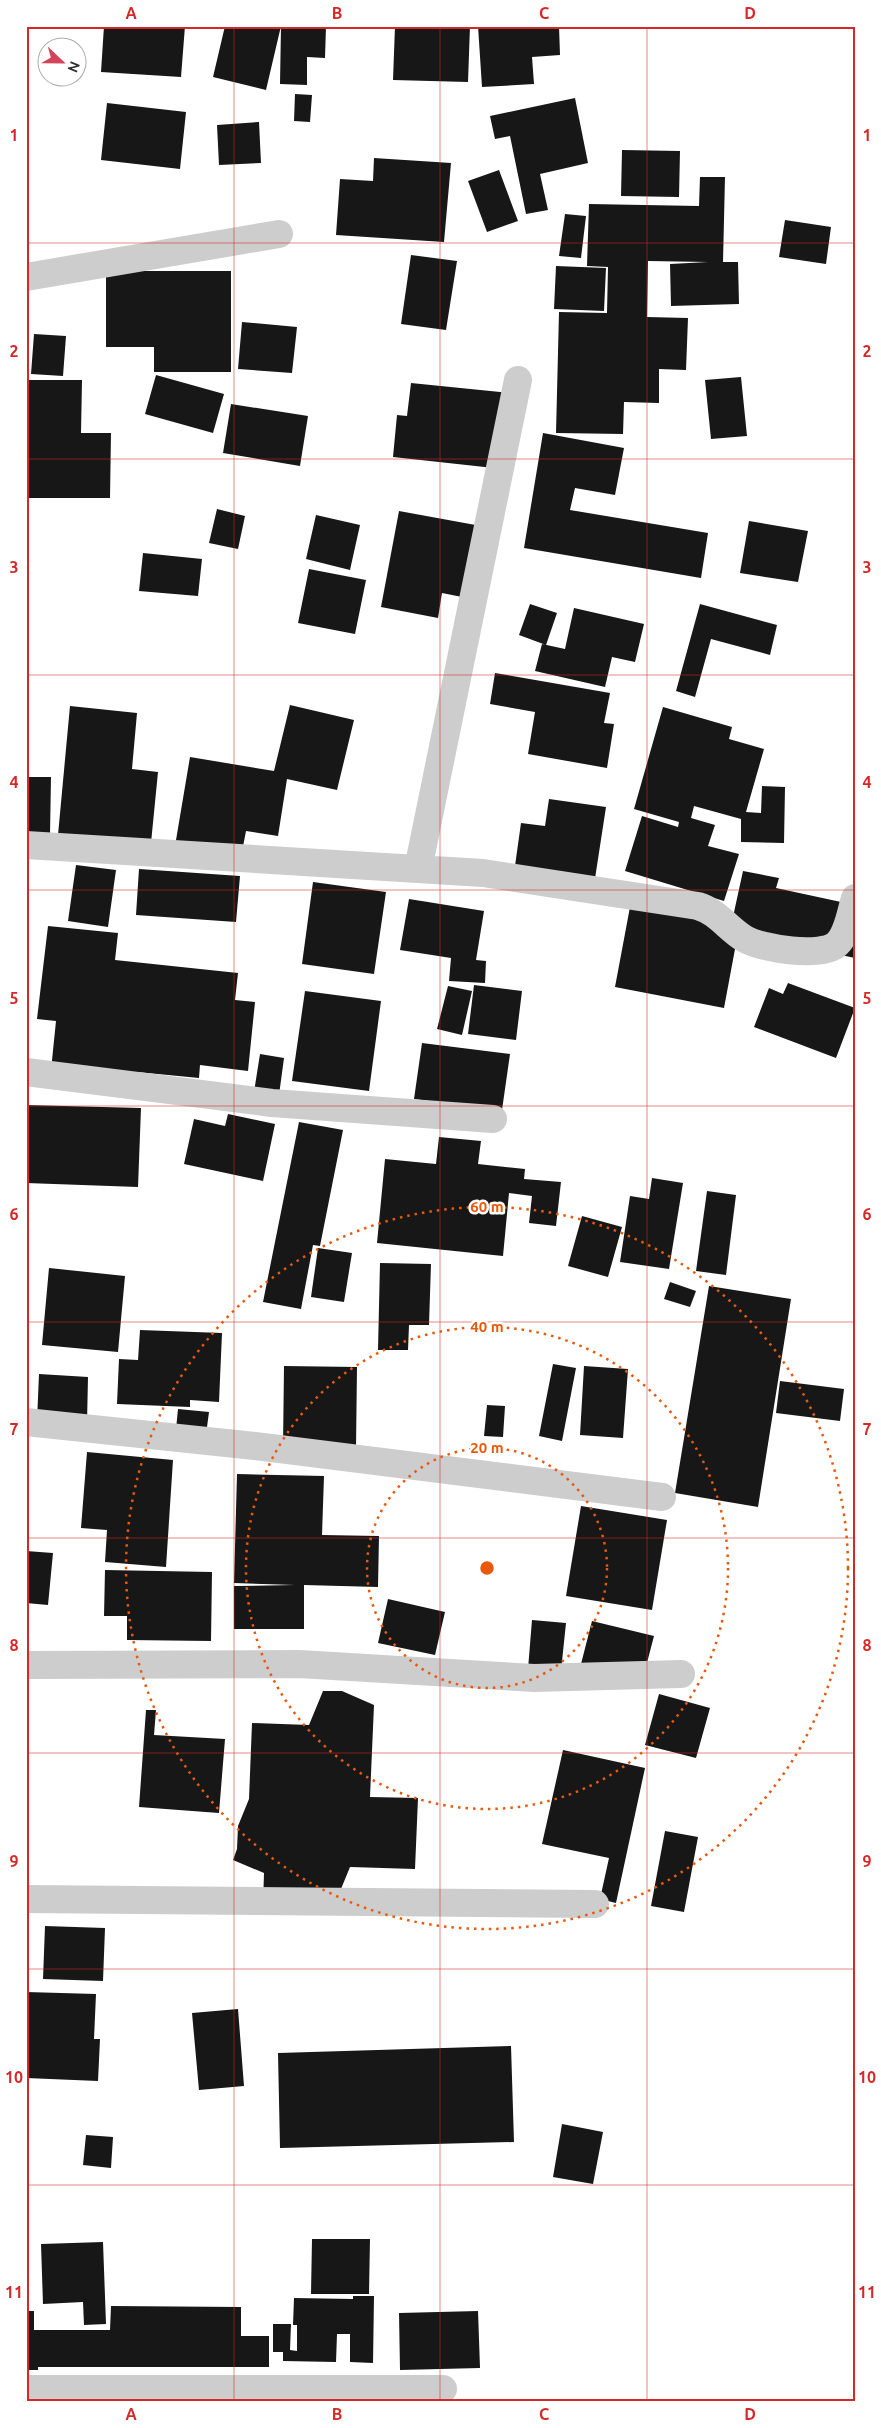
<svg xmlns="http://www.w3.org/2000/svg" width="881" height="2428" font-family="Ubuntu,sans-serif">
<rect width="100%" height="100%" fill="#fff"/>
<path fill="#171717" d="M104,26H185L181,77L101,72Z
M225,26H281L266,90L213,77Z
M281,26H326L325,58L307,57V85L280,84Z
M395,26H470L468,82L393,80Z
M478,26H559L560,55L532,57L534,84L482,87Z
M295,94L312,95L310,122L294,121Z
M575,98L588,163L540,174L548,210L526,214L510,136L495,139L490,116Z
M107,103L186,112L180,169L101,160Z
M259,122L261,163L219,165L217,125Z
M622,150L680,151L679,197L621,196Z
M374,158L451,163L444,242L336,235L340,179L373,181Z
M499,170L518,221L487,232L468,181Z
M700,177H725L723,262H738L739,304L671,306L670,264L708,262L648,261L647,317L688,318L686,370L659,369V403L624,402L623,434L556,433L559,312L607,313L608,267L587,266L589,204L699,206Z
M565,214L586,216L581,258L559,256Z
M785,220L831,227L826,264L779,257Z
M411,255L457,261L446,330L401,324Z
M556,266L606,268L604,311L554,309Z
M106,271H231V372H154V347H106Z
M242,322L297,327L292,373L238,369Z
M34,334L66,336L63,376L31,374Z
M156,375L224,394L213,433L145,414Z
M741,377L747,436L711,439L705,380Z
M26,380H82L81,433H111L110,498H26Z
M411,383L510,393L503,469L393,457L397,415L407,416Z
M231,404L308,416L300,466L223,453Z
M543,433L624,448L615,495L575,488L570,510L708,533L701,578L524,548Z
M217,509L245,516L238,549L209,543Z
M399,511L481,526L467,598L442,593L438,618L381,607Z
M316,515L360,525L350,570L306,559Z
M749,521L808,531L798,582L740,573Z
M143,553L202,559L198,596L139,591Z
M309,569L366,580L355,634L298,623Z
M530,604L557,613L546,645L519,635Z
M700,604L777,625L770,655L711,639L695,697L676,691Z
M574,608L644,624L635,662L612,657L605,687L535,671L542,644L565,649Z
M495,673L610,693L604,723L614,724L607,768L528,754L535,712L490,704Z
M290,705L354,720L337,790L287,779L278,836L246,831L241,857L175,846L190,757L274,771Z
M70,706L137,713L132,769L158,772L151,843L58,835Z
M663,707L732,727L729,739L764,749L746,812L761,813L762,786L785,787L784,843L741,842V819L694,806L691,818L715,825L708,846L739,854L724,901L625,871L642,816L678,827L679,822L634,809Z
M26,777H51L50,835H26Z
M549,799L606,807L594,885L514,873L521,823L545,826Z
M76,865L116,870L108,927L68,921Z
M139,869L240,876L236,922L136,915Z
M743,871L779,878L776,888L855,905V958L738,933L724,1008L615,987L630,907L731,926Z
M313,882L386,892L374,974L302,964Z
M409,899L484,911L476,960L486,961L485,983L449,981L451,958L400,950Z
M48,926L118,933L115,960L238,973L235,1000L255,1002L248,1071L200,1065L199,1078L137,1072L136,1079L51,1070L56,1021L37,1019Z
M788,983L855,1008L836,1058L754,1027L769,988L783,994Z
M474,985L522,991L516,1040L468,1034Z
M448,986L472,991L462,1035L437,1029Z
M305,991L381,1001L369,1091L292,1081Z
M422,1043L510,1054L502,1110L414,1099Z
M260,1054L284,1058L279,1095L254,1092Z
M26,1105L141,1108L138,1187L26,1183Z
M228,1114L275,1124L263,1181L184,1164L194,1119L225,1126Z
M299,1122L343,1130L320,1246L313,1245L301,1309L263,1302Z
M439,1137L481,1141L478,1164L525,1169L524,1179L561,1182L556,1226L529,1223L532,1196L509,1193L503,1256L377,1243L385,1159L436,1164Z
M652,1178L683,1183L669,1269L620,1262L630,1196L649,1199Z
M707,1191L736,1195L726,1275L696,1271Z
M582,1216L622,1227L608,1277L568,1266Z
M318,1248L352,1253L344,1302L311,1297Z
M380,1263L431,1264L429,1325H409L408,1350H378Z
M49,1268L125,1276L118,1352L42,1345Z
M670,1282L696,1291L690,1307L664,1299Z
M709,1286L791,1299L758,1507L675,1493Z
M140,1330L222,1333L219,1402L190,1400V1407L117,1404L119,1359L138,1360Z
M553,1364L576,1368L562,1441L539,1436Z
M284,1366L357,1367L356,1448L283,1447Z
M584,1366L628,1369L623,1438L580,1435Z
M39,1374L88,1377L87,1423L37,1421Z
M780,1381L844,1389L840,1421L776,1413Z
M487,1405L505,1406L503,1437L484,1436Z
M178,1409L209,1412L205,1442L175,1439Z
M87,1452L173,1460L166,1567L105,1562L107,1530L81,1528Z
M237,1474L324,1476L322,1535L379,1536L378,1587L304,1585V1629H234V1586L295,1585L234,1583Z
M581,1506L667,1520L652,1610L566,1596Z
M26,1551L53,1553L48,1605L26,1603Z
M105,1570L212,1572L211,1641L127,1640V1616H104Z
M388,1599L445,1612L435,1655L378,1643Z
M532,1620L566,1623L561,1671L528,1669Z
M592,1621L654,1636L643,1678L581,1664Z
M323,1691H342L374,1705L370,1797L418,1798L415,1869L350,1867L334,1906L263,1904L264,1873L233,1860L237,1849L238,1826L249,1799L252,1723L309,1725Z
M659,1694L710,1708L696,1758L645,1745Z
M146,1710H156L154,1735L225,1739L219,1813L139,1807Z
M563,1750L645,1768L616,1903L600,1899L609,1858L542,1844Z
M665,1831L698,1837L684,1912L651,1906Z
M45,1926L105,1928L103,1981L43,1979Z
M26,1992L96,1994L94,2039H100L98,2081L26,2078Z
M238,2009L244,2086L199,2090L192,2013Z
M511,2046L514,2142L280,2148L278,2053Z
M562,2124L603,2132L593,2184L553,2177Z
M86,2135L113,2137L111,2168L83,2165Z
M312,2239H370L369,2294H311Z
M103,2242L106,2324L84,2325L83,2302L43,2304L41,2244Z
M353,2296H374L373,2363L350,2362V2334H337L336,2362L283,2361V2352H273V2324H291L290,2350L297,2351V2325H293L294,2298L353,2299Z
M111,2306L241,2307V2336H269V2367H38V2370H26V2311H34V2330H110Z
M478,2311L480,2368L400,2370L399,2313Z"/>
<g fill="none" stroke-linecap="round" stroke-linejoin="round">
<path stroke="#cdcdcd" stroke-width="28" d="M26,277L279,234
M26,845L483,873L698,906C718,912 728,929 745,939C762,949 822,958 837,944C848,934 851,911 855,898
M418,869L518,380
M26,1072L272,1103L493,1119
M26,1422L255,1446L662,1497
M26,1665L299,1664L534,1678L681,1674
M26,1899L595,1904
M26,2389H443"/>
</g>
<path fill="none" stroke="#d62828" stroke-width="1" stroke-opacity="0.55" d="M234,26V2402M440,26V2402M647,26V2402M26,243H855M26,459H855M26,675H855M26,890H855M26,1106H855M26,1322H855M26,1538H855M26,1753H855M26,1969H855M26,2185H855"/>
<g fill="none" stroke="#e8590c" stroke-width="2.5" stroke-dasharray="2.5 5">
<circle cx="487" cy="1568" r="120"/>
<circle cx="487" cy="1568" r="241"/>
<circle cx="487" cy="1568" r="361"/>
</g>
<circle cx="487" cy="1568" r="8" fill="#e8590c" stroke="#fff" stroke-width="2.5"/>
<g font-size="15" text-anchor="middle" font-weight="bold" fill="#e8590c" stroke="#fff" stroke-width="5" stroke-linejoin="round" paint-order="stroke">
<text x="487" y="1212">60 m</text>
<text x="487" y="1332">40 m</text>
<text x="487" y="1453">20 m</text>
</g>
<rect width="881" height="2428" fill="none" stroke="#ffffff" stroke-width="55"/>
<g transform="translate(62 62) rotate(112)"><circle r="24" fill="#ffffff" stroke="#acacac"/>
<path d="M0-4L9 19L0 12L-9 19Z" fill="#d44459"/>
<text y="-8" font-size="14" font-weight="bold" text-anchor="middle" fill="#303030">N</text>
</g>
<rect x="28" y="28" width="826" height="2372" fill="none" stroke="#d62828" stroke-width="2"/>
<g font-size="16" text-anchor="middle" font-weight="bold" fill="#d62828">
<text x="131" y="19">A</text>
<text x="337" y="19">B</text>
<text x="544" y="19">C</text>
<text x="750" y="19">D</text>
<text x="14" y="141">1</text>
<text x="867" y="141">1</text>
<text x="14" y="357">2</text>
<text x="867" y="357">2</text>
<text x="14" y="573">3</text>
<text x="867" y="573">3</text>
<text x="14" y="788">4</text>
<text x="867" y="788">4</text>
<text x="14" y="1004">5</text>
<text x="867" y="1004">5</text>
<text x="14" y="1220">6</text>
<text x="867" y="1220">6</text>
<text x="14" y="1435">7</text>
<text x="867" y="1435">7</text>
<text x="14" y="1651">8</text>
<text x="867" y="1651">8</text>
<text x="14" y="1867">9</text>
<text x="867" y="1867">9</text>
<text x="14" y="2083">10</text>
<text x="867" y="2083">10</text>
<text x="14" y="2298">11</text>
<text x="867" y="2298">11</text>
<text x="131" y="2420">A</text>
<text x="337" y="2420">B</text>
<text x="544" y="2420">C</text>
<text x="750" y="2420">D</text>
</g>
</svg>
